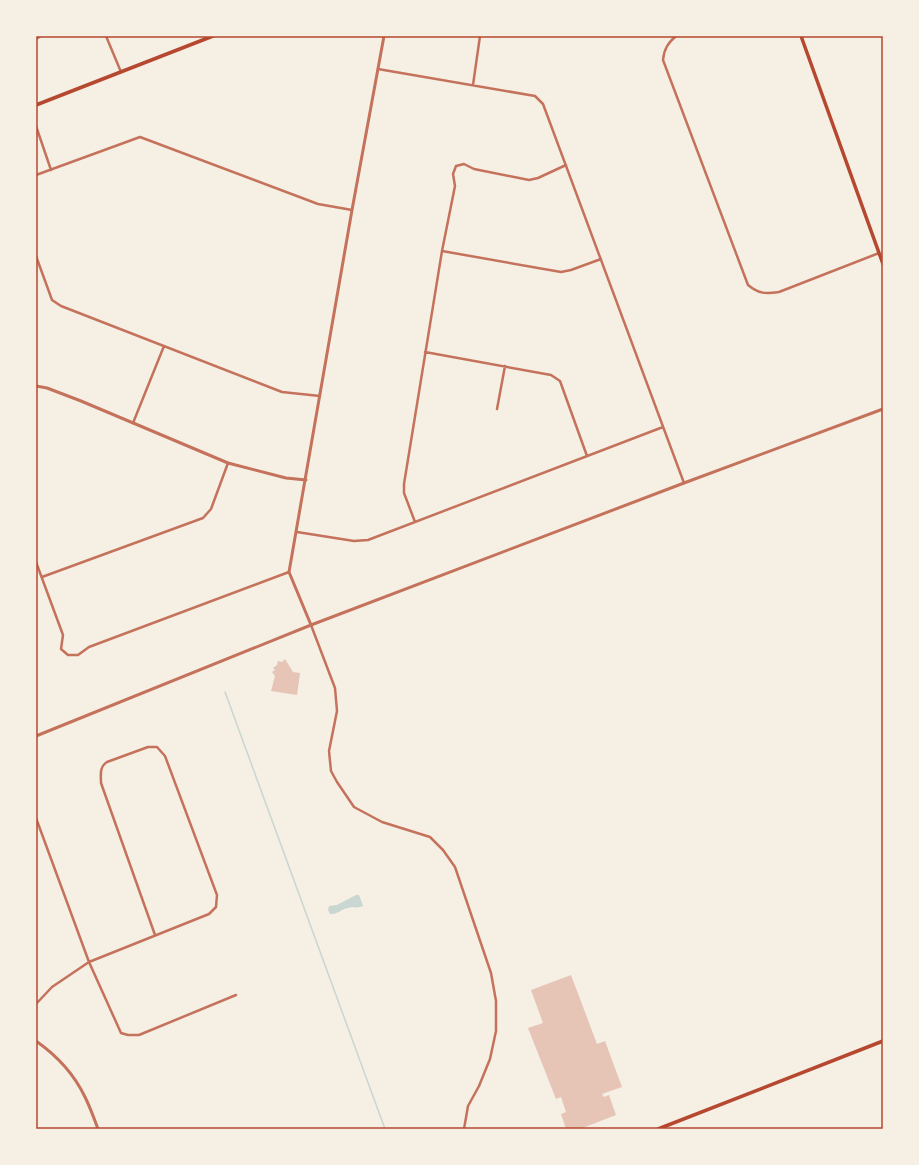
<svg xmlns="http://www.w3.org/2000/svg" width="919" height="1165" font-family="'Nunito Sans',sans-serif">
<rect width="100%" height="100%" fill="#f6efe4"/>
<path fill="#c9d6d2" d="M356,895H359L363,906C355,909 354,906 348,908C342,909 336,915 330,914L328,910L329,906L337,905Z"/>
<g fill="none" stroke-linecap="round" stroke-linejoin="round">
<path stroke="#c9d6d2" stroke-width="1.5" d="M225,692L385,1129"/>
</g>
<path fill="#e6c5b7" d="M285,659L293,672L300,673L297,695L271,691L275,676L272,672L275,670L273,668L277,665L278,661L282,662Z
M571,975L597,1044L605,1041L622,1087L602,1094L604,1097L609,1095L616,1115L580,1129H566L561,1114L566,1112L561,1097L556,1099L528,1028L543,1023L531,990Z"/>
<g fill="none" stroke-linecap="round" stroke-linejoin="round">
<path stroke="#c5725c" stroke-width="2.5" d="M106,36L121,72
M676,36C668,43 664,49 663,60L748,285C759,294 766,294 779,292L879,253
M36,39L41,36
M378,69L535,96L543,104L684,483
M473,85L480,36
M36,126L51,170
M36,175L140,137L318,204L352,210
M442,251L561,272L571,270L601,259
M36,256L52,300L61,306L282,392L320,396
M425,352L551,375L560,381L587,456
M497,409L505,366
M133,423L164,346
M415,522L404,493V484L442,251L455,186L453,174L456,166L464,164L474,169L529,180L538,178L566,165
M297,532L354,541L368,540L663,427
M36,562L63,635L61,649L68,655H78L89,647L289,572
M42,577L203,518L211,509L228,463
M311,625L335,688L337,711L329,751L331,771L337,782L354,807L382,822L430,837L443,850L455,867L491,973L496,1001V1031L490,1059L479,1086L468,1106L464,1129
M36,818L89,962L121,1033L128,1035H139L236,995
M36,1004L52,987L89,962L209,914L216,907L217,895L165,756L157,747H148L107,762C99,767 101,775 101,783L155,935"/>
<path stroke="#c5725c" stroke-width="3" d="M36,386L47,388L81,401L228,463L286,478L306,480
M311,625L289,572L352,210L384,36
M36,736L311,625L684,483L883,409
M36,1041C56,1055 74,1074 85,1097C90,1107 94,1118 98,1129"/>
<path stroke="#b5482f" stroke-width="3.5" d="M801,36L883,264
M36,105L213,36
M658,1129L883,1041"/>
</g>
<rect width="919" height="1165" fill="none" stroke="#f6efe4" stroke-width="74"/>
<rect x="37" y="37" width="845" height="1091" fill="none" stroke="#b5482f" stroke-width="1.5"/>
</svg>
